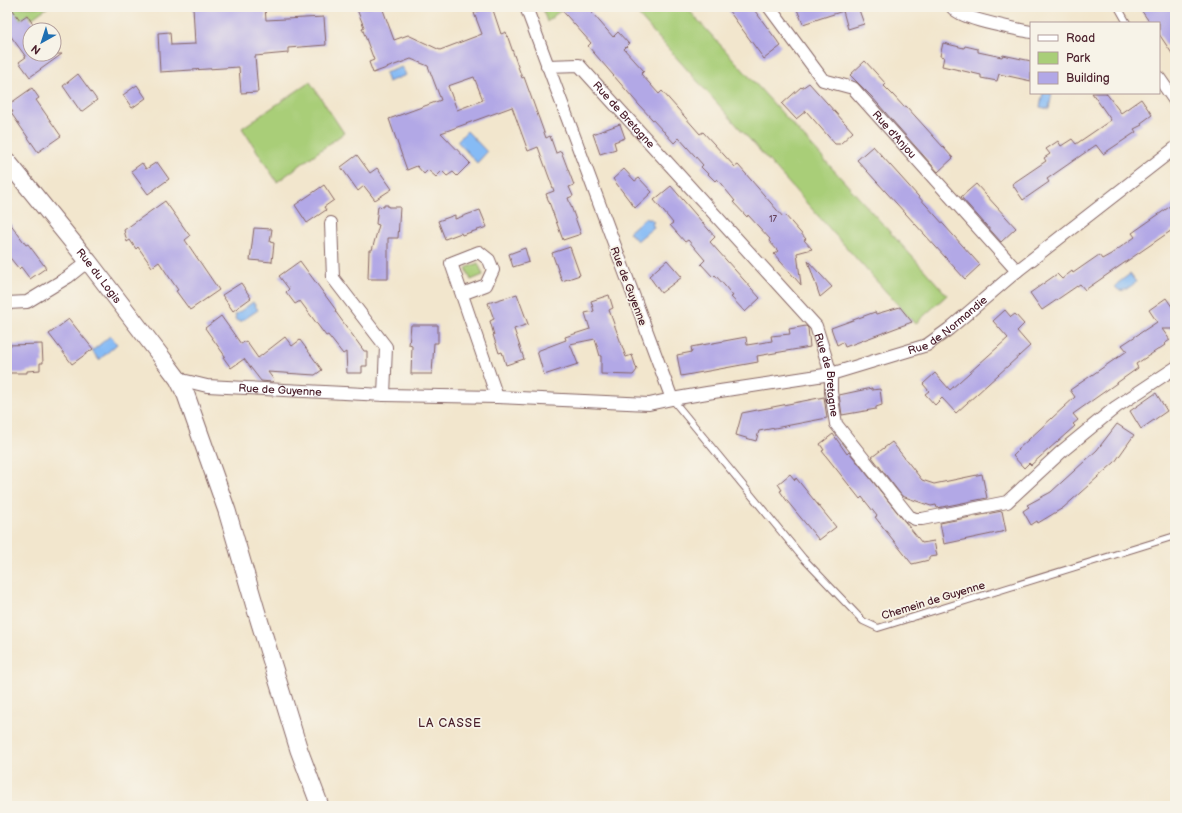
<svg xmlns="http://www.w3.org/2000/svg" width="1182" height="813" font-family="'Balsamiq Sans',sans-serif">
<rect width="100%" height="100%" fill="#f7f3e8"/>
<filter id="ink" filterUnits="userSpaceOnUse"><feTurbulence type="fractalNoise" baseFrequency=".025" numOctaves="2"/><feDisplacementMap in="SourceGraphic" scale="8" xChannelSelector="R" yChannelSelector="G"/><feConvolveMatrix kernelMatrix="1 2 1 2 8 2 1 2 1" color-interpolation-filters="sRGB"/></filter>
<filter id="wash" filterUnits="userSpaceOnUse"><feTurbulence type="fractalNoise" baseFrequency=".012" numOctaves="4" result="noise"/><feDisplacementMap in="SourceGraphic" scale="16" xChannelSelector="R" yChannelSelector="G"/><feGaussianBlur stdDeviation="0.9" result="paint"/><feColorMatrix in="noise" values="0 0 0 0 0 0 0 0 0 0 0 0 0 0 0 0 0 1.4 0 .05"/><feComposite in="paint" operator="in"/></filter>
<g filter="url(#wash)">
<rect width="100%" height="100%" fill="#f2e6cd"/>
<path fill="#a9ce78" stroke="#7a7652" d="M11,7H48L31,19L28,14L20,20Z
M542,7H564L547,22Z
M631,7H686L947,295L915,324Z
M310,82L344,133L277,182L242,128Z
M478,263L483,275L471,280L466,268Z"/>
<path fill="#86bbf5" stroke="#686d90" d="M402,67L406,75L388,82L385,73Z
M1043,93H1052L1049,109L1040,107Z
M467,131L487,152L477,163L457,141Z
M646,217L648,220L650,218L654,222L652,224L654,227L637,241L629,232Z
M1130,274L1136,282C1130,287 1120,296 1115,286L1118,283Z
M253,302L258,310L240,322V321H237L235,319L236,317L235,315Z
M110,336L117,344L99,360L92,351Z"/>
<g id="blocks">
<path fill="#b2a8e6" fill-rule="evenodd" d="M7,7H11L20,20L27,15L37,30H30V54H62L30,77L19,62L26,57L7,31Z
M193,7H265L266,20L324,17L326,45L288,48V53L255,56L258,92L241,93L239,67L160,72L158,33L170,32L171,45L195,44Z
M356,7H382L394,40L408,35L440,50L482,34L474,13L489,7H492L501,34L506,32L522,78L524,77L546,138L550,136L556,153L561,151L574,185L569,187L573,196L568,198L581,234L563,240L546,194L554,191L538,147L528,151L512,107L441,133L470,163L457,176L453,172L447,176L442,171L436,177L428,170L424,174L417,166L407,170L389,119L441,100L428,66L411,59L373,73L369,62L374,60L362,28L364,27ZM474,77L483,100L457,110L448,86Z
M559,7H587L613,37L618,32L629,44L624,49L644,71L641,74L659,94L662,91L700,134L703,132L735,167L738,165L739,166L783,217L785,215L806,239L804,240L812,249L797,253L801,285L774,254L778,251L769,241L770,239L748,215L747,217L733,202L735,201L717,179L715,181L701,167L703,165L679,138L674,143L665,133V132H664L639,105L588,46L591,43Z
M726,7H752L781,46L764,59Z
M796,7H858L864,24L848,29L843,11L803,24Z
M1139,7H1175V58L1159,34V23H1150Z
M943,43L964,48L965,46L978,49V52L1002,57L1003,55L1031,61V81L999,74L997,81L981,78V75L942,66L944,57L940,56Z
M865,61L886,84L884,86L893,95L904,107L906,106L953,158L938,172L891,119L872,97L850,75Z
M78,74L97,100L81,112L63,86Z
M809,83L853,132L840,144H835L806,111L796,119L782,104L801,87L802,88Z
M137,85L146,98L132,108L123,95Z
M32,88L39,98L36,100L61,136L38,152L11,113L13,112L8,105Z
M1092,93H1106L1121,113L1141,99L1152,115L1141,123L1142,125L1134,129L1136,132L1103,154L1096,145L1047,179L1049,182L1023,200L1012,184L1046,161L1044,158L1050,154L1046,149L1058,141L1061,146L1072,139L1076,144L1111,120Z
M620,124L625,138L614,142L616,149L600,154L593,134Z
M873,146L980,265L965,279L857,160Z
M357,155L370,173L377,168L392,189L375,200L364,186L358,191L341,167Z
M157,162L169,179L148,194L131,171L142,163L146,169Z
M624,169L635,181L639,178L652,192L635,208L613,179Z
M976,184L1016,228L1001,242L961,197Z
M324,185L334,200L324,207L326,210L307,223L295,205Z
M671,186L715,237L710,242L760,298L745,312L731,297L733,296L725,286L715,275L713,277L701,264L705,260L688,240L685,242L670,225L673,223L654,200Z
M165,201L190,236L185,240L219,290L190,310L176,291L178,290L159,262L152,267L138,247L136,249L130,240L127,242L124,230Z
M1175,203V228L1085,290L1080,284L1042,310L1030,293L1057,274L1062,279L1072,271L1073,273L1099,255L1102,259L1111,254L1135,237L1132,233Z
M384,205H388V207H400L398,238H388V279H368L369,250H372L379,225L376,224L378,206L384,207Z
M480,210L487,227L462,235L461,233L445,239L438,221L455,215V219Z
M7,219L26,245L28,244L46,268L30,279L21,267L19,269L7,254Z
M254,228L272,229L270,242L274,243L272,262L250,260Z
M570,247L580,275L562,281L552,253Z
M525,248L529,262L513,267L509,254Z
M667,260L682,277L661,293L649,276Z
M300,261L336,310L335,311L364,351H367V366H362V373H347L346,352L343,354L328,335L326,336L300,301L295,304L286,292L289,289L279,276Z
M808,261L832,287L820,297Z
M241,283L251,298L233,311L222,295Z
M517,294L528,324L514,329L524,359L506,365L502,352L499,353L493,335H494L490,321L494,319L488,303Z
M609,295L613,308L609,310L626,357L632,355L637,370L633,375L601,374V356H600L595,339L570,344L578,364L544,375L537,351L566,340L565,337L590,329L585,313L594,311L591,301Z
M1166,298L1175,311V329H1162L1170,340L1164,344L1165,345L1136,364L1138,368L1073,414L1078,420L1073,424L1075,426L1031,465L1029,463L1024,468L1013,456L1018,451L1017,450L1075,397L1070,390L1127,351L1122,345L1157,322L1149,310Z
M900,307L912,322L845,347L843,342L837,345L831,328L875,312L876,314Z
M1005,310L1011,317L1015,314L1024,324L1017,331L1030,346L956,413L942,398L935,405L925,394L929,391L923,384L935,373L950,390L969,373L1008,338L993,321Z
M221,316L241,344L246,341L258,358L285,337L292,346L300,340L322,370L315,375L268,372L274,380L272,382L261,381L244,359L231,368L223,357L225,356L205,328Z
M69,319L93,349L72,364L49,334Z
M411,325H438V343H434L432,374H411L412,346L409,345Z
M806,326L808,328L810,347L757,356L758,362L681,376L677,355L692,352L691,347L746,337L747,345L772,341L771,336L790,334L789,329Z
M42,344L43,363H40V370L27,371V373H7V345Z
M872,388V390L880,389L882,405L876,407V409L842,415L839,395Z
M1156,393L1167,411L1141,429L1130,411Z
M824,397L827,418L759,431L756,441L736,435L742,413Z
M1117,424L1134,435L1115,462L1063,508L1038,523L1037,521L1031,525L1023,511L1029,507L1027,505L1051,492L1097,450Z
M833,434L847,454L849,452L922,543L934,541L937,556L929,557V560L912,564L875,517L877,516L862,497L860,499L822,451L824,450L820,444Z
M892,442L922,480L934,484L982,474L987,498L937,508L936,505L931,506L902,496L872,457Z
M790,474L795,480L796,478L836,527L819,540L787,501L780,491L782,490L778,484Z
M1002,511L1006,531L944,544L940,523Z"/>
</g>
</g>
<g filter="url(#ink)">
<use href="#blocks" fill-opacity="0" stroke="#856564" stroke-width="1"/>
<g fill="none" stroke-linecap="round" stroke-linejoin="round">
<defs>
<path id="lane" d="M1118,7L1127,23
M672,399L803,558L863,621L878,628L1175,536"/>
<g id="street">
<path id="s1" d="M769,7L823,80L853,88L1017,271"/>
<path d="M952,7C961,20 1014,28 1031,32"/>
<path id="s2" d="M547,66L579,65L816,326L831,374V392L836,424L909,516L915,519H922L1007,502L1061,452L1116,407L1175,368"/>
<path d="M1159,78L1175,101"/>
<path d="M331,223L333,278L386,347L384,395"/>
<path d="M462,294L486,285L493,270L489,260L479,252L451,263L497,397"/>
<path d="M7,303L27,302L68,277L88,261"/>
<path id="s3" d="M178,379L207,386L384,395L497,397L649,404L672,399L526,7"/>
<path id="s4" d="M672,399L707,393L831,374L927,345L949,329L1017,271L1175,148"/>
</g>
<g id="secondary">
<path id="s5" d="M7,161L88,261L160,355L178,379L186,395L227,511L256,610L299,750L320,806"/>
</g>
</defs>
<use href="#lane" stroke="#856564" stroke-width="8"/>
<use href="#street" stroke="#856564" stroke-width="14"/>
<use href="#secondary" stroke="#856564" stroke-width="19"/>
<use href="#lane" stroke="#fff" stroke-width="6"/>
<use href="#street" stroke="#fff" stroke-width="12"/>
<use href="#secondary" stroke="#fff" stroke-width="17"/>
</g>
</g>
<g text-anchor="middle" stroke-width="3.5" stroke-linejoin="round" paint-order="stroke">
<g font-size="9" fill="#64415a">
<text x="773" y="222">17</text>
</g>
<g font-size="11" fill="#4a1f2b" stroke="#f7f3e8">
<text dy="4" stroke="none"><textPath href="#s2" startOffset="99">Rue de Bretagne</textPath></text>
<text dy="4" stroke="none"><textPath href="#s1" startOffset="184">Rue d'Anjou</textPath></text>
<text dy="4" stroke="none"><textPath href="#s5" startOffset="147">Rue du Logis</textPath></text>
<text transform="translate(629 286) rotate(69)" y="4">Rue de Guyenne</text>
<text dy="4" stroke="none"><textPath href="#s4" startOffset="289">Rue de Normandie</textPath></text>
<text dy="4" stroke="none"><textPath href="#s2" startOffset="435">Rue de Bretagne</textPath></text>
<text dy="4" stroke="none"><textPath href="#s3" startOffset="103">Rue de Guyenne</textPath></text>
<text transform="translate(933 600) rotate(-17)" y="4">Chemein de Guyenne</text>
</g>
<g font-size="12" letter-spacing="1" fill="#4a1f2b" stroke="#f7f3e8">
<text x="450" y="727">LA CASSE</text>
</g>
</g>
<rect width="1182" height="813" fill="none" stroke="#f7f3e8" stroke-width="24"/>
<rect x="1030" y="22" width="130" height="72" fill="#f7f3e8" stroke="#b29e9c"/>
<rect x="1038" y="35" width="20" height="6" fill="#ffffff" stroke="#b29e9c"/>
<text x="1066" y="42" font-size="12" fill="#4a1f2b">Road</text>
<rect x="1038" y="52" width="20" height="12" fill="#a9ce78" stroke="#b29e9c"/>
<text x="1066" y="62" font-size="12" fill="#4a1f2b">Park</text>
<rect x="1038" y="72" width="20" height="12" fill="#b2a8e6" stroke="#b29e9c"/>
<text x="1066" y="82" font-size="12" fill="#4a1f2b">Building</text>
<g transform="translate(42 42) rotate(219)"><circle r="19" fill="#f7f3e8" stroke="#b29e9c"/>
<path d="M0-3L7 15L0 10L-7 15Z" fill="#1f6fb2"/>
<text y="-6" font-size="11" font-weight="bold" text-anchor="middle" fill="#4a1f2b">N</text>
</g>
</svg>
